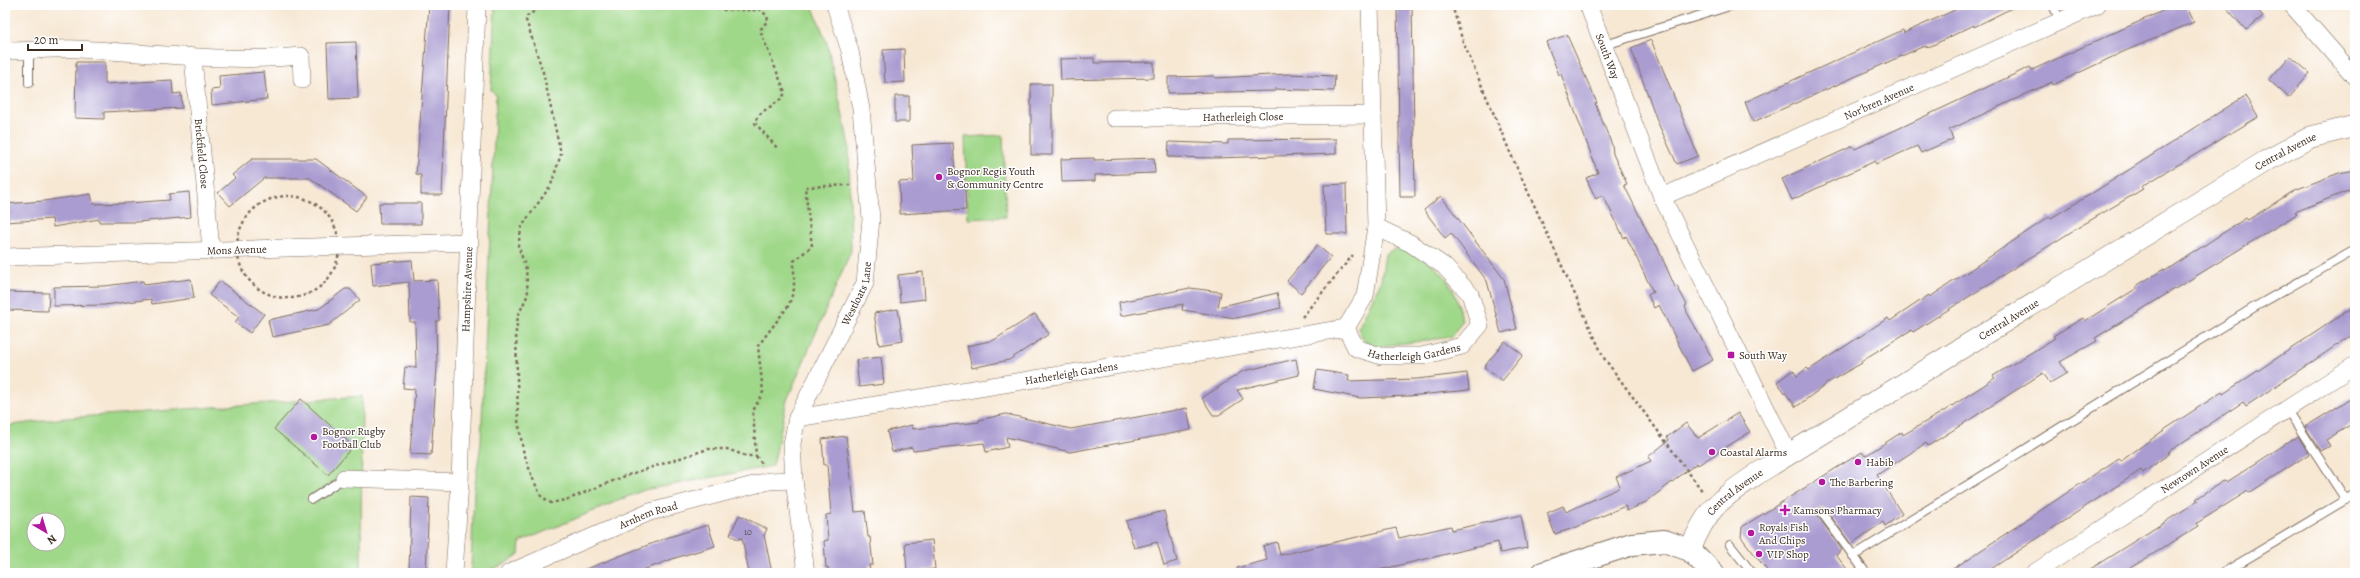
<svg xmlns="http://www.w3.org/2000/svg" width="2360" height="578" font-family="Alegreya,serif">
<rect width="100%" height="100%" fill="#fff"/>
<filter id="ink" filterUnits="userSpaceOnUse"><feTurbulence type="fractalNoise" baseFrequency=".025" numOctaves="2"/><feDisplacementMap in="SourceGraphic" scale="8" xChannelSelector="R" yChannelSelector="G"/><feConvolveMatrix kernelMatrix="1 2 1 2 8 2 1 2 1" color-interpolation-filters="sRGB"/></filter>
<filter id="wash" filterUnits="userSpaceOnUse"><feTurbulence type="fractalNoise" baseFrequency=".012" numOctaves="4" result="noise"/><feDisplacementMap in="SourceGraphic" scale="16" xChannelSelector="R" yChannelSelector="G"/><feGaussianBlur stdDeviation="0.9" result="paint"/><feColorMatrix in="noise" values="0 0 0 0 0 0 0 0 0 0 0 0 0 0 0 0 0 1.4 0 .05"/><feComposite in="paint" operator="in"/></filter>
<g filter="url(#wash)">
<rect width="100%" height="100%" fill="#f7e8d4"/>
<path fill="#a0d88a" stroke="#6e8154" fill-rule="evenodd" d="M495,5H812L827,43L849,145L851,251L787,400L773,466L644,490L520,542L519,554C505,565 488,574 471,570L474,490L481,443L496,95L491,90Z
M1003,135L1006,217L968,219L965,137Z
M1398,247C1436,260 1456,280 1462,321L1451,337L1375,347L1365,342L1358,329L1381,281L1385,254Z
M362,396L361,573H5V426L65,418ZM34,520H58V544H34Z"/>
<g id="blocks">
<path fill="#aa9cd0" d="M429,5H450L442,195H421V175L416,174Z
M1397,5H1412L1415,197H1400Z
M1966,5H2018L1974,27V25L1931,46L1922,47L1753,122L1745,102L1903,30L1904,33Z
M2165,5H2186L2194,22L2125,51L2053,85L2052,82L1949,130L1953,139L1921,153L1917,146L1876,164L1875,161L1792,200L1782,179L1853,146L1855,149L2030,67L2032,70L2074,51L2167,9Z
M2224,5H2253L2263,16L2246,30Z
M1567,35L1597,103H1595L1612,145L1613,154L1627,184L1624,185L1651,239L1655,245L1656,244L1675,287L1677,286L1687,305L1685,306L1687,312L1713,360L1692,371L1659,305L1654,308L1648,295L1653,292L1626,236L1624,238L1603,195L1596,199L1586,178L1598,173L1561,74L1559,75L1546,42Z
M1651,40L1698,156L1677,164L1658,123L1631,48Z
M356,42L358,98L329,99L327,43Z
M904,49L905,82L885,83L883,50Z
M2290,56L2310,73L2289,98L2269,80Z
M1094,58V63L1154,62V78L1061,80L1060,59Z
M76,62H105V84L172,80L173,94L181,93L182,108L104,112V119L75,118Z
M264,72L267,99L212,105L211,90L220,89L219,76Z
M1289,74L1335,76L1334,91L1275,89V91L1168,93V77L1214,76L1215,78Z
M1031,84H1052V155H1031Z
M895,96H909V122H895Z
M2245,96L2258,117L2141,187L2143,189L2074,230L1913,332L1911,330L1861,361L1862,363L1832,380L1796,407L1777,382L1793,370L1797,376L1807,368L1809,370L1888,318L1890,321L1929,295L1930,297L2049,217L2051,218L2091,194Z
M1336,139V154L1216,158L1168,157L1169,142L1228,144V140Z
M953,143L955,173H964L966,210L900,214L899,182L914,181L912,145Z
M1094,158V160L1154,158L1155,173L1095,175V181L1062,182L1061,159Z
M252,159H316L367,197L356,211L310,178H264L230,206L218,193L235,178L232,175Z
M2355,170V188L2295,212L2297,214L2095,338L2097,341L2060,362L2067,373L2050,383L2043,373L1928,446L1926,443L1877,475L1902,514L1885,526L1883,522L1851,544L1826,510L1822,508L1818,509V516L1842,550L1836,555L1850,573H1769L1741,537L1742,527L1862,452L1865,456L1902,432L1903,435L1944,411L1995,378L1993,376L2055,338L2053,336L2083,318L2085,321L2137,288L2136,286L2164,269L2165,271L2246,218L2248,220L2295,190L2339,173Z
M1346,184L1347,234H1326L1324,185Z
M189,192L191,217L137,222H99V219L53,227L52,219L5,222V204L44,201L91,194L93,204L129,203L170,200L169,194Z
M1441,196L1504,279L1517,329L1501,333L1487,281L1451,233L1445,238L1424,210Z
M379,203H421V224H380Z
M1317,245L1331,257L1301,293L1287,281Z
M412,260L414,281L437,280L439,321H436L437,367L431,455L410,454L415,389L403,388L405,367L416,368L415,322H410L409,282L373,286L371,263Z
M923,272L925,299L900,302L898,275Z
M191,279L194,298L152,304L151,299L104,305L54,306V287L105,286L143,281L144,285Z
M220,281L264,314L250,333L235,322L239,317L209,295Z
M1190,288L1221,292L1218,307L1277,293L1281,308L1236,318L1182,310L1183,304L1121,316L1119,302Z
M345,289H350L360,300L329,325L272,337L268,320L319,309Z
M5,292L49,293L48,311L5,310Z
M2355,306V333L2246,406L2243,402L2168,452L2170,453L2143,473L2141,470L1985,573H1947L2119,458L2121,461L2167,428L2222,392L2223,394Z
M898,309L903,341L879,345L874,313Z
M1035,314L1049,334L1009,360L972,368L967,346L994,340Z
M1505,341L1523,355L1502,381L1484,367Z
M881,357L884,384L859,387L856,360Z
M1296,359L1299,375L1237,390L1243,399L1219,415H1213L1202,398L1243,371Z
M1317,370L1349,375L1348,381L1417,379L1467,373L1469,390L1408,396L1360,398L1314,389Z
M2355,396V422L2326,440L2330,446L2321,451L2305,427Z
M301,399L353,446L328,475L274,429Z
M1187,408L1191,430L1070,452L1006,437L1008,447L986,452L984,443L913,451L912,447L892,452L887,431L912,425L913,429L979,422V420L1006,414L1071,429Z
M1738,413L1750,432L1698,465L1697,463L1646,502L1627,511L1625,506L1577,527L1555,534L1547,513L1563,506L1566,512L1617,489L1620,486L1616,477L1651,461L1648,457L1669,440L1667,437L1686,423L1698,438Z
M846,436L855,512L865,511L868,537H870L873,565H869L870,573H829L828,567L826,568L824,541L828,540L826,515L831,514L827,465H824L822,439Z
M2298,436L2309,454L2249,493L2248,491L2197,523L2199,526L2122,573H2084L2198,501L2196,499L2225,480L2227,482Z
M411,497L429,498L426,573H409Z
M1164,511L1177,561L1164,565L1157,542L1134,548L1126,521Z
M739,515L767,529L764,535L772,573H749L742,538L738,539L730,535Z
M1521,515L1527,548L1500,553L1498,542L1366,573H1237V568L1267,560L1263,546L1277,542L1280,555L1396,528L1399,538L1451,526L1452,530Z
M708,525L715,546L675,558L635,573H576L666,538Z
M932,540L935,569L907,572L905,543Z"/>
</g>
</g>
<g filter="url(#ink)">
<use href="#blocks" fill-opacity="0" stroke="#7d6c5e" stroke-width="1"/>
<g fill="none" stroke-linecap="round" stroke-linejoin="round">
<defs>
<path id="service" d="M2053,5L2060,21
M1602,46L1733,5
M29,51V83
M2287,409L2346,500
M312,499L344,478
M1822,513L1866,573
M1730,545L1752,573
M1853,556L2253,308L2355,250
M2223,573L2355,494"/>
<g id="minor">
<path id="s1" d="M1588,5L1662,197L1789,455"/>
<path d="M2292,5L2355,77"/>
<path d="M5,51C29,51 54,48 78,49C153,53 226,63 301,56L302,80"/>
<path id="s2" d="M193,58L211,249"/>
<path id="s3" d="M1114,118L1373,115"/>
<path id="s4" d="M1662,197L2097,5"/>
<path id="s5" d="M5,257L470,242"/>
<path id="s6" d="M1346,328L1356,348L1381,356H1422L1462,346L1480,325L1470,294L1444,266L1410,243L1376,227"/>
<path id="s7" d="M797,418L1346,328L1365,296L1376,227L1370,5"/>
<path d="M344,478L460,482"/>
<path id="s8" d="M454,573L460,482L477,5"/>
<path id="s9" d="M509,573L650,512L769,481L794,480"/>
<path id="s10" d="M806,573L794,480L792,444L797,418L865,283L871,219L861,109L850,51L835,5"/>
<path id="s11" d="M2034,573L2355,365"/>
</g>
<g id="tertiary">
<path id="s12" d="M1690,550C1708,505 1722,498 1760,472L2266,161L2311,137L2355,126"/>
</g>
<path id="secondary" d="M1543,573L1632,544L1664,541L1690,550L1713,573"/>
</defs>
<use href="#service" stroke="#7d6c5e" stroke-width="10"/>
<use href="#minor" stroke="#7d6c5e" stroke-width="18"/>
<use href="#tertiary" stroke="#7d6c5e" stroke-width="22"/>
<use href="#secondary" stroke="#7d6c5e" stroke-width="24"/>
<path stroke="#7d6c5e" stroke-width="2.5" stroke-dasharray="3 3" stroke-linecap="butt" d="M544,5L527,16L526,20L543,72L561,154L551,185L522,226L518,245L526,269L528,294L518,316L516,331L518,420L523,450L532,477L541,496L551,503L569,499L625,476L708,449H727L746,456H756L753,411L763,392L758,346L789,305L794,289V261L812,246L805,187L850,185
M699,5L725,10H761L767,16L768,20L761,29V33L785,92C781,106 758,108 755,123L778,149
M1452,5L1463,42L1513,159L1604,358L1703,492
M237 247a51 51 0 1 1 102 0a51 51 0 1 1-102 0Z
M1302,317L1353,255
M756,456L763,465"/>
<use href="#service" stroke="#fff" stroke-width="8"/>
<use href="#minor" stroke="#fff" stroke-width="17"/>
<use href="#tertiary" stroke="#fff" stroke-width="21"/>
<use href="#secondary" stroke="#fff" stroke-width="22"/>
</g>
</g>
<g fill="#b5179e" stroke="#fff" stroke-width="1.5">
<circle cx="939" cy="177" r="4"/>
<rect x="1727" y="351" width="8" height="8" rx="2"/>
<circle cx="314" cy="437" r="4"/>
<circle cx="1712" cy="452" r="4"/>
<circle cx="1858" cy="462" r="4"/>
<circle cx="1822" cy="482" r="4"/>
<path d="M1783 504h4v4h4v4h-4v4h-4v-4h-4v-4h4z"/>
<circle cx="1751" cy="533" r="4"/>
<circle cx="1759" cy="554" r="4"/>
</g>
<g text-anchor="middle" stroke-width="3" stroke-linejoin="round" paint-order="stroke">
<g font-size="9" fill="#57464a">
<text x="748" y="535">10</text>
</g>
<g font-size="11" fill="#3b2a1e" stroke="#fff">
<text dy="4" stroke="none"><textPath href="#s1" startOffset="55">South Way</textPath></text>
<text dy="4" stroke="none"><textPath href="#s4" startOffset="237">Nor'bren Avenue</textPath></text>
<text dy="4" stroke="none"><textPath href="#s3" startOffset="129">Hatherleigh Close</textPath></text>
<text dy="4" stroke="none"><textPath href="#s12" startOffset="723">Central Avenue</textPath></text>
<text dy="4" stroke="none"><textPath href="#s2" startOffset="96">Brickfield Close</textPath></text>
<text dy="4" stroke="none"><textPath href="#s5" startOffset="232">Mons Avenue</textPath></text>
<text dy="4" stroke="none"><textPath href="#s8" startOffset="284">Hampshire Avenue</textPath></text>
<text dy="4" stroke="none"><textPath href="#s10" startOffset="295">Westloats Lane</textPath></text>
<text dy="4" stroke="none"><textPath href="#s12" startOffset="399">Central Avenue</textPath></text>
<text dy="4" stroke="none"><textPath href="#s6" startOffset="82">Hatherleigh Gardens</textPath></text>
<text dy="4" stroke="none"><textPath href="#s7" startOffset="278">Hatherleigh Gardens</textPath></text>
<text dy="4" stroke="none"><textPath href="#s11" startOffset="191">Newtown Avenue</textPath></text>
<text dy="4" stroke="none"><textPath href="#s12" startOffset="75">Central Avenue</textPath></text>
<text dy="4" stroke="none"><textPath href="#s9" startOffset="151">Arnhem Road</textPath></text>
</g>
<g font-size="11" fill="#3b2a1e" stroke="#fff" text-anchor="start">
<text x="947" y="175">Bognor Regis Youth<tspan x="947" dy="13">&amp; Community Centre</tspan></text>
<text x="1739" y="359">South Way</text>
<text x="322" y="435">Bognor Rugby<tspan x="322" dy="13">Football Club</tspan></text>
<text x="1720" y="456">Coastal Alarms</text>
<text x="1866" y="466">Habib</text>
<text x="1830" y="486">The Barbering</text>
<text x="1793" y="514">Kamsons Pharmacy</text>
<text x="1759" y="531">Royals Fish<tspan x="1759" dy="13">And Chips</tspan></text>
<text x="1767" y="558">VIP Shop</text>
</g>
</g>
<rect width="2360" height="578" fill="none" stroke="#fff" stroke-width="20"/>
<g transform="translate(46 532) rotate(142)"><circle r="19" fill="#ffffff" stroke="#b1aaa5"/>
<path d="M0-3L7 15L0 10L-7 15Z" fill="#b5179e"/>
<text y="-6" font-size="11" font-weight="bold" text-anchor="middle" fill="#3b2a1e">N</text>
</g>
<path d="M28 44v6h54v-6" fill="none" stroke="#3b2a1e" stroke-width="2"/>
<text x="34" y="44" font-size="12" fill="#3b2a1e" stroke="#ffffff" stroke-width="3" paint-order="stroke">20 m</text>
</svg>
